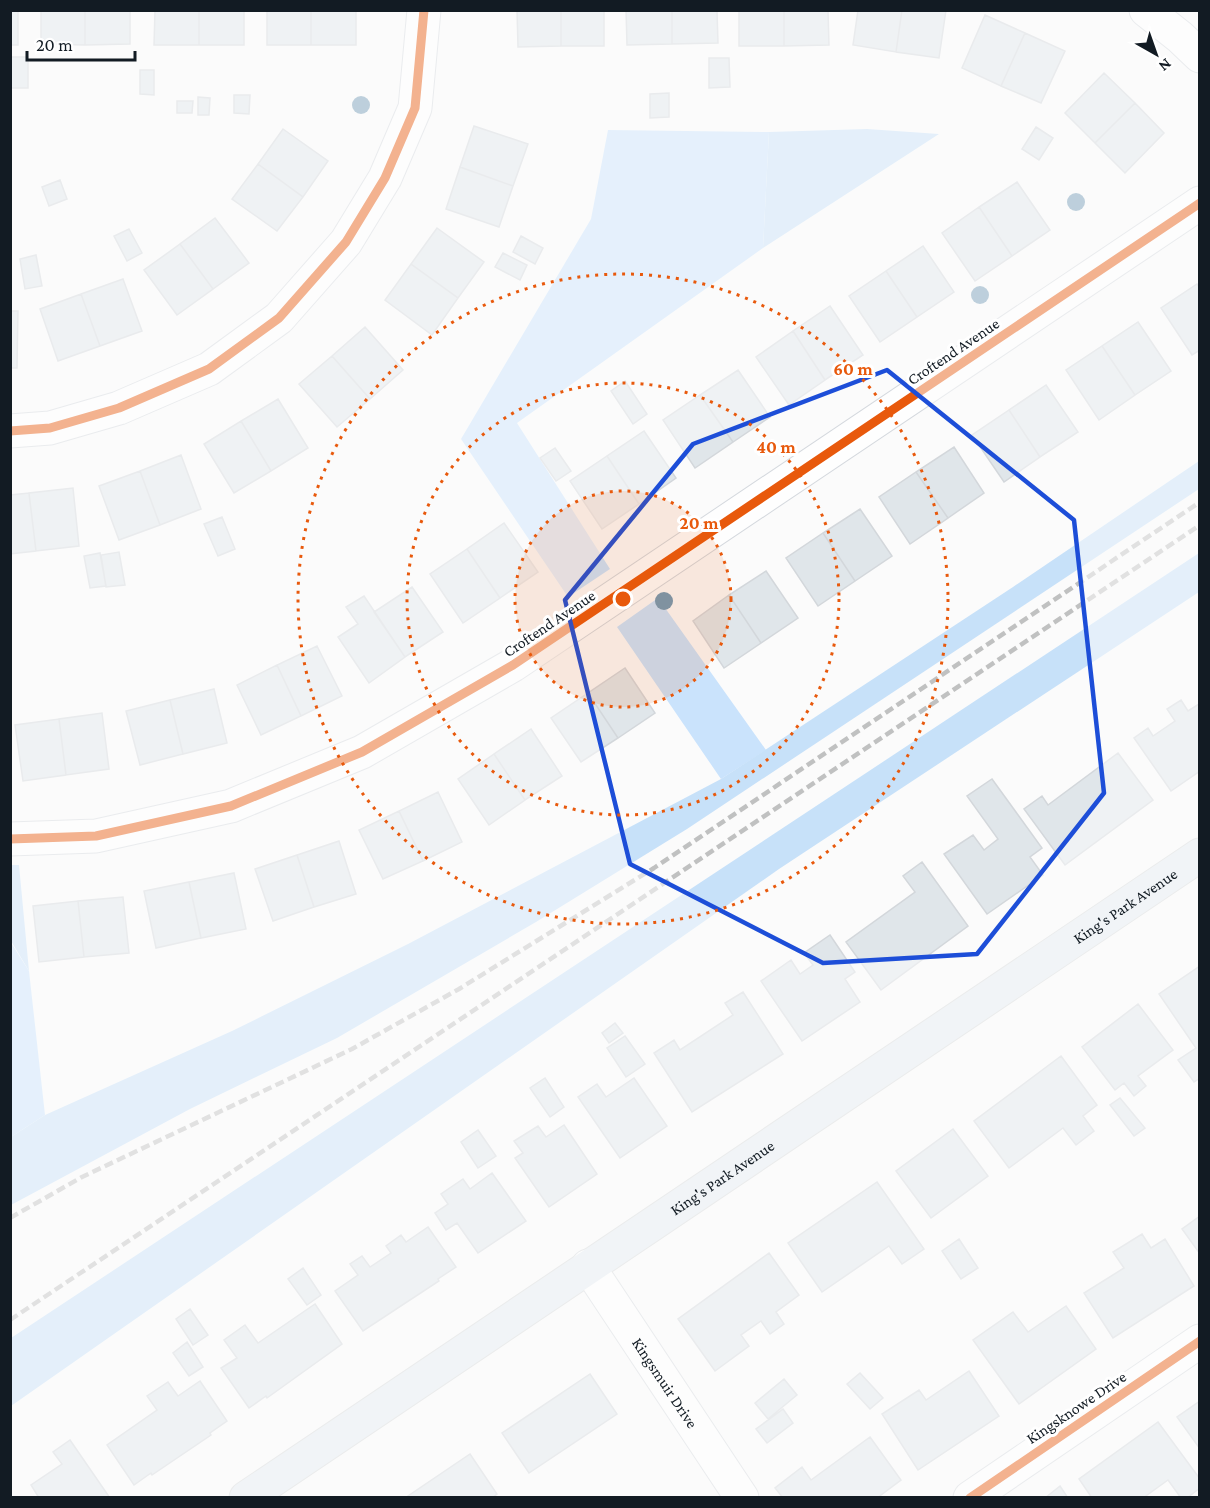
<svg xmlns="http://www.w3.org/2000/svg" width="1210" height="1508" font-family="'Crimson Pro',serif">
<rect width="100%" height="100%" fill="#fbfbfb"/>
<path fill="#cae3fc" d="M608,130L769,132L763,248L517,423L610,569L568,597L461,439L591,219Z
M658,598L766,750L721,779L617,627Z
M10,941L29,971L45,1115L11,1137Z"/>
<path fill="#c7e1f9" d="M867,129L939,134L763,248L769,132Z
M1199,461V489L687,829L536,922L337,1038L190,1109L11,1205V1137L45,1115L232,1031L408,944L721,779L1013,587Z
M1199,553V592L779,869L11,1406V1338Z
M11,865H19L29,971L11,941Z"/>
<path fill="#e0e6ea" stroke="#d3d7db" stroke-width="1.5" d="M10,10H18V45H10Z
M41,10H85V45L41,44Z
M85,10H130V44L85,45Z
M155,10H199V45H154Z
M199,10H244V45H199Z
M267,10H311V45H267Z
M311,10H356V45H311Z
M517,10H561V46L518,47Z
M561,10H604V46H561Z
M626,10H672V44L627,45Z
M672,10H717L718,43L672,44Z
M739,10H784V46H739Z
M784,10H828L829,45L784,46Z
M858,10H902L896,52L853,45Z
M902,10H946L939,58L896,52Z
M985,15L1025,33L1001,86L962,68Z
M1025,33L1065,51L1041,103L1001,86Z
M10,57H28V88H10Z
M709,58H729L730,87L709,88Z
M140,70H154V95L140,94Z
M1104,73L1135,103L1095,143L1065,113Z
M669,93V117L650,118V94Z
M234,95H250L249,114L234,113Z
M198,97L210,98L209,115H198Z
M177,101H193L192,113H177Z
M1135,103L1164,133L1125,173L1095,143Z
M474,126L528,144L513,186L460,167Z
M1036,127L1053,138L1039,160L1022,149Z
M283,129L328,161L303,197L258,164Z
M258,164L303,197L277,231L232,199Z
M460,167L513,186L499,227L446,209Z
M60,180L67,199L49,206L42,187Z
M1017,182L1050,230L1012,256L979,207Z
M979,207L1012,256L975,281L942,233Z
M215,218L249,263L213,289L180,244Z
M437,228L484,262L458,298L411,264Z
M129,229L142,253L127,261L114,236Z
M521,236L543,248L535,264L513,252Z
M180,244L213,289L177,315L144,270Z
M923,246L954,292L917,317L886,271Z
M503,253L527,265L520,280L495,267Z
M36,255L42,286L25,289L20,259Z
M411,264L458,298L432,335L385,300Z
M886,271L917,317L880,342L849,296Z
M123,279L142,331L100,346L81,294Z
M1197,284L1200,288V350L1192,355L1161,308Z
M81,294L100,346L58,361L40,309Z
M830,306L863,355L825,380L793,331Z
M10,311H18L17,368H10Z
M1138,322L1171,371L1135,395L1102,346Z
M365,327L403,370L370,399L332,356Z
M793,331L825,380L789,405L756,357Z
M1102,346L1135,395L1099,420L1066,370Z
M332,356L370,399L337,427L299,384Z
M738,370L770,417L733,442L700,395Z
M625,381L647,414L633,424L611,391Z
M1046,385L1078,432L1040,457L1009,410Z
M700,395L733,442L695,468L663,420Z
M278,399L308,448L271,471L241,421Z
M1009,410L1040,457L1004,482L972,435Z
M241,421L271,471L234,493L204,444Z
M644,431L676,478L639,504L607,456Z
M954,447L984,493L948,518L916,472Z
M555,448L571,471L556,481L540,458Z
M181,455L201,509L160,525L140,471Z
M607,456L639,504L602,529L570,481Z
M140,471L160,525L119,540L99,486Z
M916,472L948,518L910,544L879,497Z
M73,488L79,546L36,551L29,493Z
M29,493L36,551L10,554V495Z
M860,509L892,556L855,581L823,533Z
M222,517L235,549L218,556L204,524Z
M504,523L538,572L500,598L467,549Z
M823,533L855,581L818,606L786,558Z
M467,549L500,598L463,623L430,574Z
M119,552L125,585L106,587L101,555Z
M100,553L106,586L90,588L84,556Z
M766,571L798,618L761,643L729,595Z
M412,587L443,632L405,657L374,612Z
M729,595L761,643L724,668L693,621Z
M364,596L405,657L369,683L338,637L358,624L346,607Z
M317,646L342,696L301,716L277,665Z
M277,665L301,716L261,735L237,685Z
M625,668L655,713L618,738L588,693Z
M214,689L227,743L183,754L170,700Z
M588,693L618,738L581,762L551,718Z
M170,700L183,754L140,765L126,711Z
M1181,700L1188,711L1199,704L1200,705V771L1171,791L1134,738L1148,728L1153,736L1175,721L1167,709Z
M102,713L109,769L66,775L59,719Z
M59,719L66,775L23,781L15,725Z
M531,729L562,776L525,800L494,754Z
M1118,753L1153,800L1065,865L1024,809L1042,796L1048,805Z
M494,754L525,800L489,825L458,779Z
M992,779L1042,848L1030,857L1043,875L987,914L944,854L973,835L984,850L998,839L967,796Z
M438,792L462,842L423,861L399,811Z
M399,811L423,861L383,879L359,830Z
M339,841L356,894L314,907L297,855Z
M297,855L314,907L273,921L255,869Z
M922,862L968,926L881,990L846,942L915,892L903,876Z
M234,873L246,929L201,938L189,882Z
M189,882L201,938L156,948L144,891Z
M123,897L129,953L84,957L78,901Z
M78,901L84,957L39,962L33,906Z
M830,935L855,972L845,979L860,1002L802,1041L761,981L791,960L800,974L813,965L804,953Z
M1200,966V1078L1194,1082L1178,1060L1196,1048L1159,994Z
M743,992L783,1054L692,1112L654,1053L674,1040L680,1050L733,1015L725,1003Z
M1138,1004L1173,1050L1138,1076L1146,1086L1134,1096L1124,1083L1115,1090L1082,1047Z
M615,1023L623,1033L609,1043L602,1033Z
M625,1036L645,1064L626,1077L607,1048Z
M1061,1056L1097,1105L1083,1116L1094,1131L1076,1145L1063,1128L1009,1168L974,1121Z
M545,1078L564,1107L550,1117L530,1088Z
M634,1078L667,1126L620,1158L578,1097L597,1084L606,1097Z
M1120,1098L1145,1128L1134,1136L1110,1105Z
M564,1125L597,1174L549,1207L515,1158L523,1153L514,1141L538,1126L546,1137Z
M953,1129L988,1176L931,1218L896,1171Z
M478,1130L496,1156L478,1168L461,1142Z
M492,1173L526,1221L478,1253L457,1223L446,1230L435,1213L448,1204L441,1194L463,1179L470,1189Z
M877,1182L924,1249L902,1264L889,1246L822,1292L788,1243Z
M1200,1216V1254L1182,1229Z
M428,1227L456,1267L438,1279L439,1281L363,1331L335,1291L358,1275L350,1264L362,1256L370,1267L391,1253L386,1246L401,1235L406,1242Z
M1142,1234L1151,1248L1165,1239L1194,1286L1113,1338L1084,1293L1124,1268L1113,1252Z
M959,1239L978,1268L961,1279L942,1251Z
M769,1253L799,1295L776,1312L784,1324L770,1334L761,1321L741,1335L749,1346L715,1371L678,1319Z
M303,1268L321,1295L307,1305L288,1279Z
M315,1304L342,1344L267,1398L266,1396L249,1408L221,1368L237,1358L224,1340L245,1325L258,1343Z
M1066,1306L1096,1349L1019,1404L973,1340L1013,1312L1028,1332Z
M190,1309L208,1335L193,1345L176,1319Z
M187,1342L203,1367L189,1376L173,1353Z
M969,1371L999,1416L918,1470L882,1414L919,1390L926,1400Z
M860,1373L883,1398L870,1409L847,1384Z
M590,1374L617,1414L529,1473L502,1433Z
M784,1379L797,1395L768,1419L755,1403Z
M200,1381L227,1421L210,1433L211,1435L152,1475L151,1473L134,1485L107,1445L157,1410L147,1396L168,1382L178,1396Z
M1200,1401V1449L1177,1417Z
M783,1409L793,1423L767,1443L756,1429Z
M1158,1422L1200,1479V1488L1187,1498H1181L1168,1480L1143,1498H1092L1079,1479Z
M870,1437L901,1480L877,1498H783L775,1488L802,1467L811,1480Z
M70,1440L110,1498H39L31,1485L62,1464L53,1452Z
M470,1454L497,1494L492,1498H405Z
M1060,1486L1068,1498H1045Z"/>
<g fill="none" stroke-linecap="round" stroke-linejoin="round">
<defs>
<g id="minor">
<path d="M1146,10L1180,37L1200,56"/>
<path d="M10,431L50,428L119,408L209,369L279,318L346,242L385,178L415,108L424,10"/>
<path d="M10,839L96,836L231,806L362,752L513,665L1200,203"/>
<path id="s1" d="M588,1266L742,1498"/>
<path d="M970,1498L1200,1341"/>
</g>
<g id="major">
<path id="s2" d="M246,1498L1200,855"/>
</g>
</defs>
<use href="#minor" stroke="#d5d9de" stroke-width="35"/>
<use href="#major" stroke="#d7d9da" stroke-width="35"/>
<use href="#minor" stroke="#fefefe" stroke-width="33"/>
<use href="#major" stroke="#e4ebf1" stroke-width="33"/>
<path stroke="#c0c1c1" stroke-width="4.5" stroke-dasharray="9 4.5" stroke-linecap="butt" d="M10,1218L82,1177L352,1049L459,989L654,868L1200,502
M10,1320L1200,525"/>
<defs>
<path id="cycleway" d="M10,431L50,428L119,408L209,369L279,318L346,242L385,178L415,108L424,10
M10,839L96,836L231,806L362,752L513,665L1200,203
M970,1498L1200,1341"/>
</defs>
<use href="#cycleway" stroke="#fff" stroke-width="13"/>
<use href="#cycleway" stroke="#e8590c" stroke-width="9"/>
</g>
<g fill="#729ab5">
<circle cx="361" cy="105" r="9"/>
<circle cx="1076" cy="202" r="9"/>
<circle cx="980" cy="295" r="9"/>
<circle cx="664" cy="601" r="9"/>
</g>
<path d="M0 0H1210V1508H0ZM887,370L1074,520L1104,793L977,954L823,963L630,864L565,600L693,444Z" fill="#fbfbfb" fill-opacity=".55" fill-rule="evenodd"/>
<path fill="none" stroke="#1d4ed8" stroke-width="4.5" stroke-linejoin="round" d="M887,370L1074,520L1104,793L977,954L823,963L630,864L565,600L693,444Z"/>
<circle cx="623" cy="599" r="108" fill="#e8590c" fill-opacity=".12"/>
<g fill="none" stroke="#e8590c" stroke-width="3" stroke-dasharray="3 6">
<circle cx="623" cy="599" r="108"/>
<circle cx="623" cy="599" r="216"/>
<circle cx="623" cy="599" r="325"/>
</g>
<g text-anchor="middle" stroke-width="6" stroke-linejoin="round" paint-order="stroke">
<g font-size="16" fill="#121b23" stroke="#fff">
<text transform="translate(953 351) rotate(-34)" y="6">Croftend Avenue</text>
<text transform="translate(549 623) rotate(-34)" y="6">Croftend Avenue</text>
<text dy="6" stroke="none"><textPath href="#s2" startOffset="1060">King's Park Avenue</textPath></text>
<text dy="6" stroke="none"><textPath href="#s2" startOffset="574">King's Park Avenue</textPath></text>
<text dy="6" stroke="none"><textPath href="#s1" startOffset="140">Kingsmuir Drive</textPath></text>
<text transform="translate(1076 1407) rotate(-34)" y="6">Kingsknowe Drive</text>
</g>
</g>
<circle cx="623" cy="599" r="9" fill="#e8590c" stroke="#fff" stroke-width="3"/>
<g font-size="18" text-anchor="middle" font-weight="bold" fill="#e8590c" stroke="#fff" stroke-width="6" stroke-linejoin="round" paint-order="stroke">
<text x="853" y="375">60 m</text>
<text x="776" y="453">40 m</text>
<text x="699" y="529">20 m</text>
</g>
<rect width="1210" height="1508" fill="none" stroke="#121b23" stroke-width="24"/>
<g transform="translate(1156 54) rotate(140)" stroke="#ffffff" stroke-width="4.5" paint-order="stroke">
<path d="M0-4.5L10 22L0 15L-10 22Z" fill="#121b23"/>
<text y="-9" font-size="16" font-weight="bold" text-anchor="middle" fill="#121b23">N</text>
</g>
<path d="M27 51v9h108v-9" fill="none" stroke="#121b23" stroke-width="3"/>
<text x="36" y="51" font-size="18" fill="#121b23" stroke="#ffffff" stroke-width="4.5" paint-order="stroke">20 m</text>
</svg>
